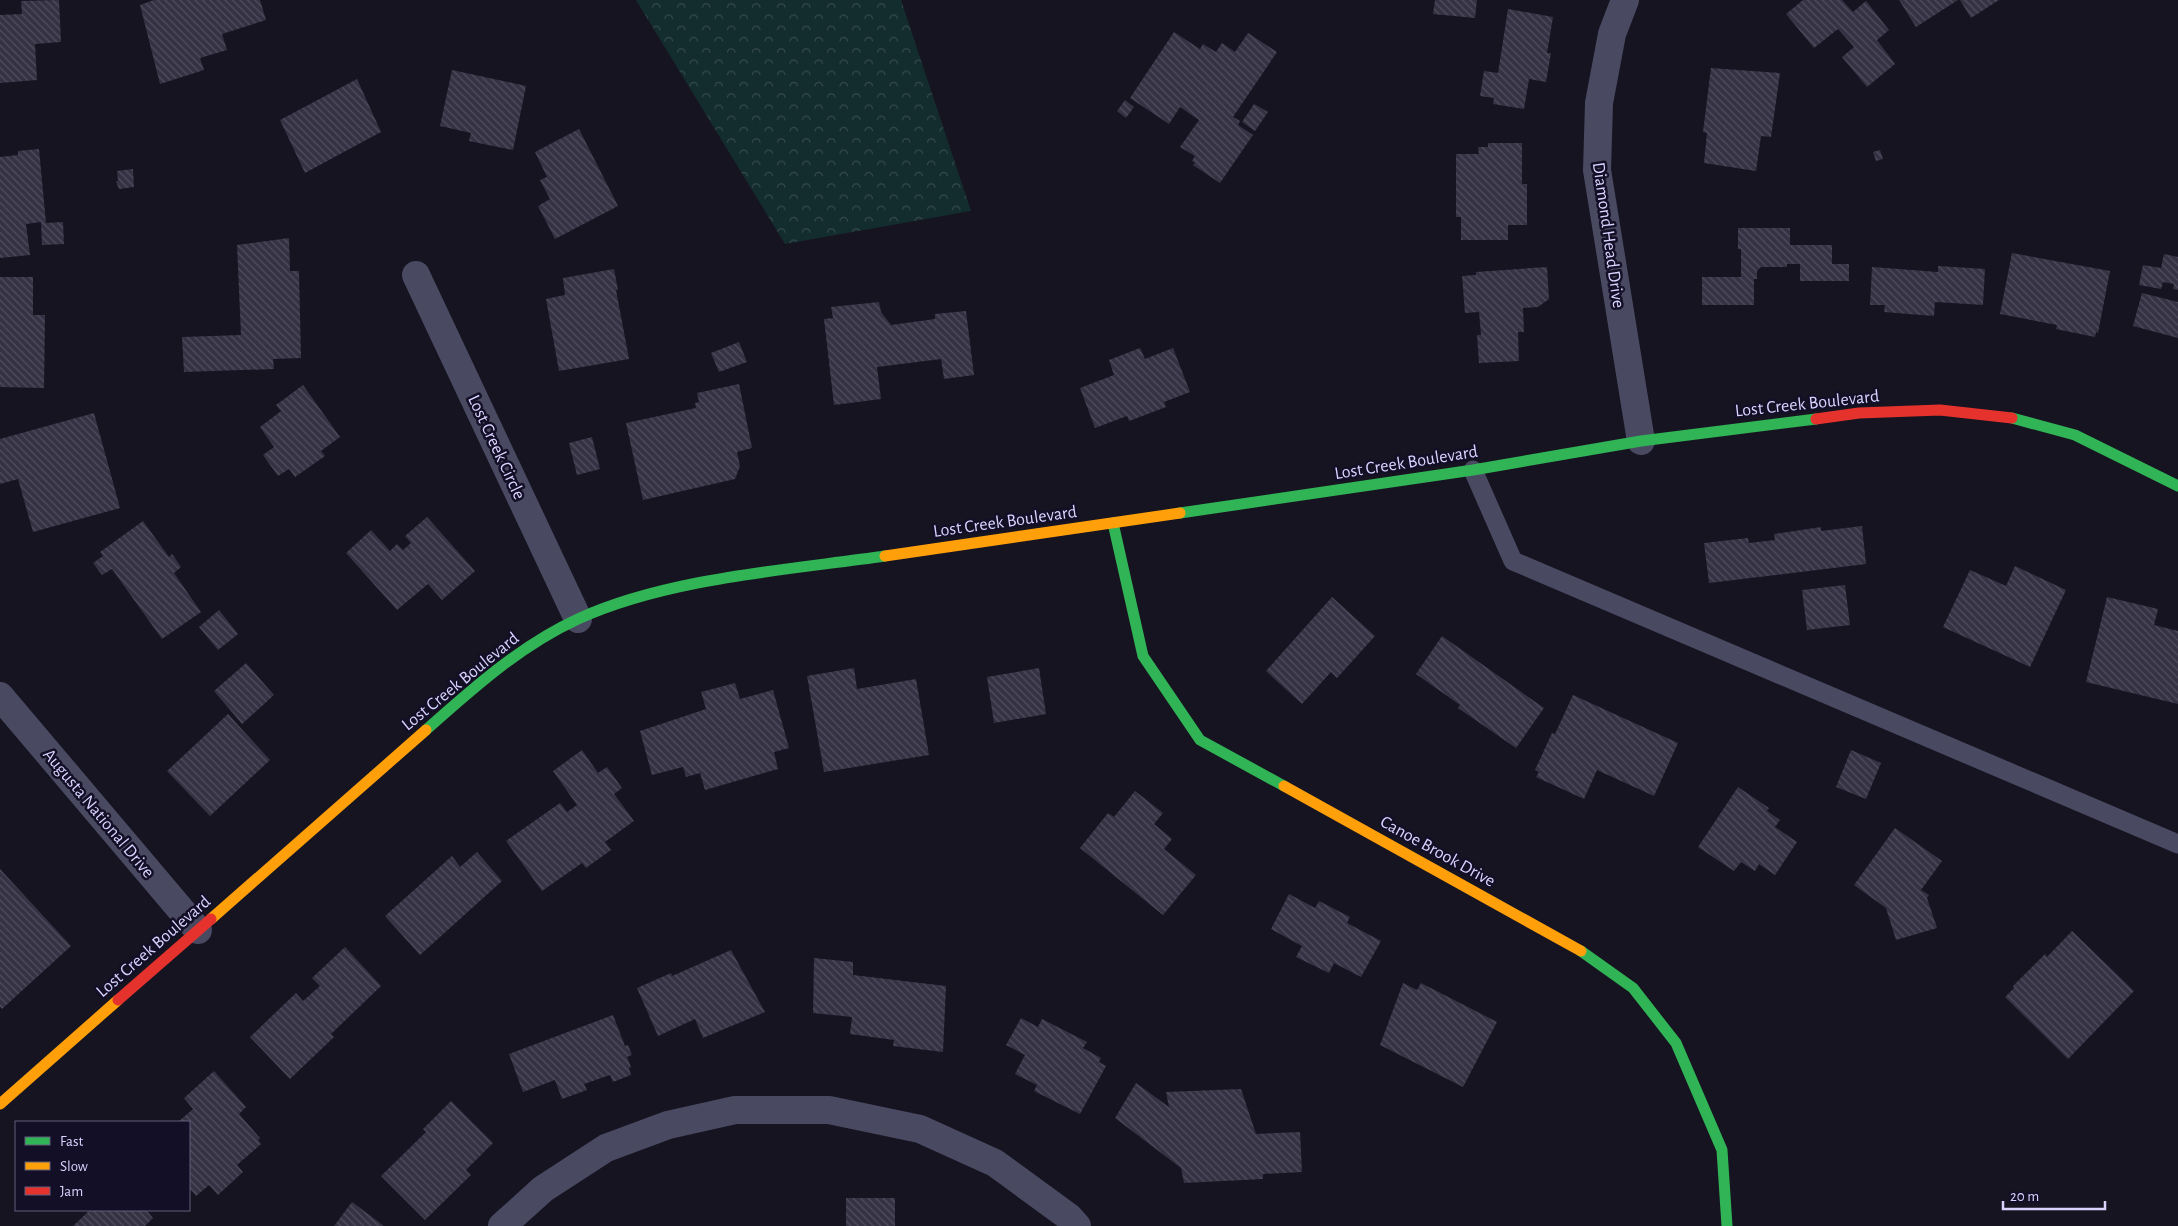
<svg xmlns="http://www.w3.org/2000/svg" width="2178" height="1226" font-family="'Alegreya Sans',sans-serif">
<defs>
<pattern id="forest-crowns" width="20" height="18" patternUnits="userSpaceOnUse" patternTransform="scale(1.25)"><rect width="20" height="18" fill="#132c2d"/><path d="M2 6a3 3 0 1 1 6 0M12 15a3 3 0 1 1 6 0" fill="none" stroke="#354a4c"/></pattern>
<pattern id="building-back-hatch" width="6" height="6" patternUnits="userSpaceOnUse" patternTransform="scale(1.25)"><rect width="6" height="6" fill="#343243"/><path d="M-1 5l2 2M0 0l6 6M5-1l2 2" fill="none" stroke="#514f5f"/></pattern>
</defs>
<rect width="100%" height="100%" fill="#161421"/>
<path fill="url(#forest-crowns)" d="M636,0H901L971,211L785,244Z"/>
<path fill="url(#building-back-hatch)" d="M59,0L61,42L35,44L37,80L0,83V15L22,14L21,1Z
M154,0H260L266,20L222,34L227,50L200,58L204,70L160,84L140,5Z
M1435,0H1477L1475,18L1433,14Z
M1803,0H1842L1853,12L1866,1L1889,30L1877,40L1895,64L1867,87L1842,57L1854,47L1838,29L1814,48L1786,14Z
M1899,0H1958L1916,27Z
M1960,0H1999L1971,18Z
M1508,9L1553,17L1547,53H1551L1546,82L1529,79L1524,109L1493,104L1494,98L1480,96L1484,71L1498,73Z
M1174,32L1200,49L1203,44L1216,52L1222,43L1235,52L1248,33L1277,52L1233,117L1240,121L1238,125L1253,135L1220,183L1193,165L1195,163L1192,161L1195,156L1180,147L1199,120L1180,107L1169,124L1130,98Z
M1711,68L1780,73L1771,137L1761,136L1756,171L1704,163L1707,133L1703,132Z
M452,70L526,86L513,150L469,141L471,133L440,126Z
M357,79L381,132L305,173L280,120Z
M1125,100L1134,107L1126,118L1117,111Z
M1254,104L1268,112L1255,131L1242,122Z
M579,129L618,206L555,239L538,206L550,199L540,180L547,177L535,152Z
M1488,143H1522V184H1527V225H1508V240H1461V217H1456V154H1479L1478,147H1488Z
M39,149L46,223L63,222L64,244L42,245L41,222L26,224L30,255L0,258V157L18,155V151Z
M1880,150L1883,159L1876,161L1873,152Z
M133,169L134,187L119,189L116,181H118L117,171Z
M1738,228H1790V245H1832V264H1849V281H1800V264H1787V267H1761L1757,271V279H1754V305H1702V277H1741V249H1738Z
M289,238L290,271H299L301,358L273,359L274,369L184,372L182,337L241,335L237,245Z
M2012,253L2110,271L2098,333L2096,332L2095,337L2056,329L2057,325L2000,314Z
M2164,254L2178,257V290L2173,289L2174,284L2163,282L2161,289L2139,285L2143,265L2161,268Z
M1938,266L1985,269L1983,305L1935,302L1934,316L1884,312L1885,305H1870L1872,267L1938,272Z
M1547,267L1549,299L1538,307L1523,308L1524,332H1518L1519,361L1479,363L1477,335H1481L1479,312L1465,313L1462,276L1476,275V272Z
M614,269L618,290H616L629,359L559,371L546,299L565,295L563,278Z
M0,277H33V315H45L44,388L0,387Z
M2142,293L2178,302V338L2133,326Z
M879,302L881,312L891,325L935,319V314L966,311L974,375L944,379L941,359L877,367L881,399L834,405L824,319L833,318L831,307Z
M739,342L747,362L719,372L711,353Z
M1140,348L1145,359L1173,348L1190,392L1164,402L1166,407L1129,421L1127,416L1095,428L1080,388L1114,375L1109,360Z
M739,384L752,448L737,452L740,466L735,479L643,500L626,423L696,408L695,403L699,402L697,393Z
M303,385L340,437L321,451L325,456L295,477L289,469L278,476L263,455L274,447L260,427L281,411L276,405Z
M94,413L120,508L33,532L18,479L0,484V439Z
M592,437L600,469L577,475L569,443Z
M427,517L475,571L442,600L428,584L397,610L346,553L371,530L390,551L397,544L403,550L411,543L405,536Z
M143,521L169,557L172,554L181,567L174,573L201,612L162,639L112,569L102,575L93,563L103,556L100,552Z
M1862,526L1866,564L1709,583L1704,543L1748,538L1749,543L1775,540L1774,534L1821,527V531Z
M2015,566L2066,590L2030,667L1943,627L1970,570L2006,586Z
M1845,585L1850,625L1807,630L1802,590Z
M1332,597L1375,636L1337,678L1331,672L1302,704L1266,671Z
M2107,597L2158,609L2154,625L2178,631V704L2086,682Z
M219,610L238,634L218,650L199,627Z
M1442,636L1544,708L1516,748L1458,708L1460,705L1416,674Z
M246,663L274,695L242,724L214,691Z
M854,668L857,689L916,679L929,755L824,772L807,676Z
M1039,668L1046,714L994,723L987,677Z
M735,683L740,699L773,690L789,748L774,752L778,769L705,790L700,773L686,777L683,767L652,775L640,731L706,709L701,692Z
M1573,695L1678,743L1654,796L1597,770L1584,799L1536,777L1539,772L1535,770L1552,733L1555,734Z
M228,714L270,760L210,816L167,771Z
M582,750L598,773L607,767L622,788L614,794L634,821L605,842L611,850L586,868L582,863L542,891L506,841L560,803L567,812L577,805L553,771Z
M1851,750L1881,763L1866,799L1836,787Z
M1738,787L1769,808L1767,811L1780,820L1775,827L1797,842L1775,875L1759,864L1755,871L1741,862L1734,871L1698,847Z
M1135,791L1163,813L1154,824L1172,839L1164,849L1196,875L1163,915L1080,848L1108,813L1114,817Z
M1895,828L1942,861L1921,890L1929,895L1927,898L1937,928L1896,940L1886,908L1854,885Z
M477,852L502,881L420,955L385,916L452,856L460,867Z
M0,869L71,946L2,1009L0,1007Z
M1289,894L1315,908L1319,901L1350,917L1347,923L1381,941L1361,977L1334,963L1329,973L1296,957L1302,946L1271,929Z
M2072,931L2134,991L2068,1059L2005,997L2014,988L2013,986L2045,954L2047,957Z
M345,947L381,986L331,1034L334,1037L290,1079L250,1037L296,993L303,1001L320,986L312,978Z
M731,950L765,1012L703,1038L695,1019L658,1036L637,988L671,973L672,976Z
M814,958L853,962V975L946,986L943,1052L893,1046L894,1040L850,1034L852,1017L813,1013Z
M1403,983L1417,990L1421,983L1497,1022L1463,1087L1380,1045Z
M613,1015L625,1046L628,1045L632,1055L627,1057L631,1067L629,1068L631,1075L613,1082L610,1075L584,1084L587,1090L562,1099L555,1080L523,1092L509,1054Z
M1021,1018L1038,1027L1042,1019L1087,1042L1083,1048L1101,1058L1099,1062L1106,1066L1080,1114L1034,1091L1037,1085L1015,1074L1025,1055L1006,1045Z
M214,1071L246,1107L239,1114L260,1138L258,1140L261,1144L237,1165L243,1172L218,1195L209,1185L196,1196L189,1188V1122H178L193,1109L184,1098Z
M1136,1083L1169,1107L1166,1092L1241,1089L1256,1134L1300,1132L1302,1172L1263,1174V1179L1184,1183L1181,1168L1115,1118Z
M451,1101L493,1143L466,1170L471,1175L425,1220L381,1176L426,1132L423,1129Z
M846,1198H895V1226H846Z
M352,1202L384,1226H334Z
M90,1210H146L153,1218L145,1226H73Z"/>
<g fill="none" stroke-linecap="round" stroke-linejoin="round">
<path stroke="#4a4962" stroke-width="19" d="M1473,470L1513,561L2178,844"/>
<path stroke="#4a4962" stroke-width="28" d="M1625,0L1612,34L1599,103L1597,170L1641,441
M416,275L578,619
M0,696L198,930
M502,1226L543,1189L606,1148L668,1125L735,1110H829L920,1129L995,1163L1069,1217L1077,1226"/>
<path stroke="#30b455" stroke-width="11" d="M2012,418L2075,435L2178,486
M1180,513L1473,470L1641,441L1816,419
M1113,523L1143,656L1200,740L1284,786
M426,730C472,689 521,645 578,619C667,578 788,570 885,556
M1581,951L1633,988L1676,1043L1722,1150L1727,1226"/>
<path stroke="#ff9f0a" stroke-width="11" d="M885,556L1180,513
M1284,786L1581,951
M211,919L426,730
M0,1104L118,1000"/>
<path stroke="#e5322d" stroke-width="11" d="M1816,419L1859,413L1940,410L2012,418
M118,1000L211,919"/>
</g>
<g text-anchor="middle" stroke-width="5" stroke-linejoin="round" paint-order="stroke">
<g font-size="18" fill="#d9d4ff" stroke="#130f26">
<text transform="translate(1609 235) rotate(82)" y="6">Diamond Head Drive</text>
<text transform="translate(1807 403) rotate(-6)" y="6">Lost Creek Boulevard</text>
<text transform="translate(497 447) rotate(65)" y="6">Lost Creek Circle</text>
<text transform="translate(1406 462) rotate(-9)" y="6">Lost Creek Boulevard</text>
<text transform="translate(1005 521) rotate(-8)" y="6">Lost Creek Boulevard</text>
<text transform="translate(460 681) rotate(-39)" y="6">Lost Creek Boulevard</text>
<text transform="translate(99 813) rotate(50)" y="6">Augusta National Drive</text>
<text transform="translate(1438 851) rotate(29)" y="6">Canoe Brook Drive</text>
<text transform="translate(153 946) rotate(-41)" y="6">Lost Creek Boulevard</text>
</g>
</g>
<rect x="15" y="1121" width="175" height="90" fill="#130f26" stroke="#625e7d"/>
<rect x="25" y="1137" width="25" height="8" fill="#30b455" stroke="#625e7d"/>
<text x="60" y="1146" font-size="15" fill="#d9d4ff">Fast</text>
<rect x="25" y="1162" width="25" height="8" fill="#ff9f0a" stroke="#625e7d"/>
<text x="60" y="1171" font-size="15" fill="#d9d4ff">Slow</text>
<rect x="25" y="1187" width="25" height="8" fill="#e5322d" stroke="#625e7d"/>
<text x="60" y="1196" font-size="15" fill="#d9d4ff">Jam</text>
<path d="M2003 1201v8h102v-8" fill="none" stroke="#d9d4ff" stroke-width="2.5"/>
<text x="2010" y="1201" font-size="15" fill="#d9d4ff" stroke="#130f26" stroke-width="4" paint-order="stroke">20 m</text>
</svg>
